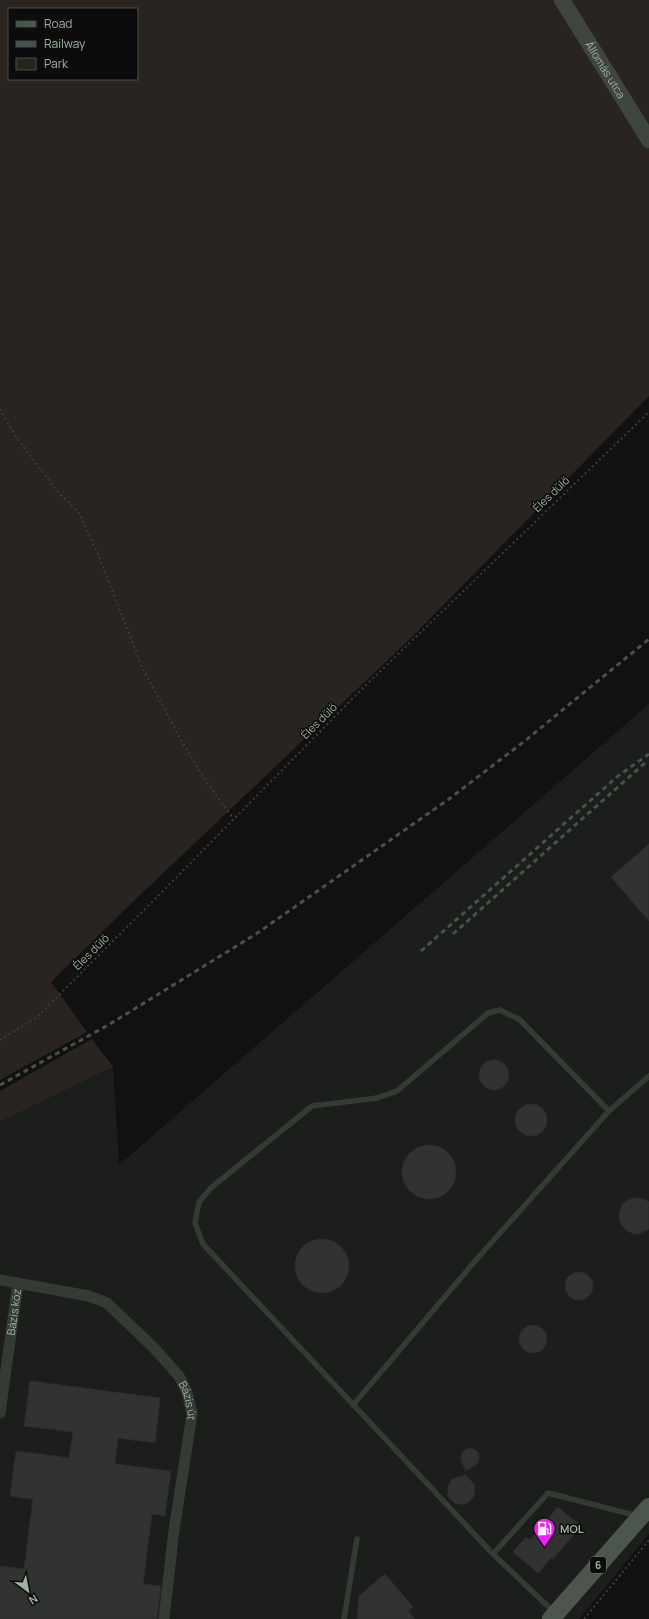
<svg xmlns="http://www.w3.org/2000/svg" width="649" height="1619" font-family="Manrope,sans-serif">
<rect width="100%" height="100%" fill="#101110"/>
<path fill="#1c1e1c" d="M649,704V1534L579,1619H0V1122L113,1067L119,1165Z"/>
<path fill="#292420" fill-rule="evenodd" d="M0,0H649V396L413,636L139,896L51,982L87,1032L0,1080ZM9,9H137V79H9Z
M92,1039L113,1067L0,1122V1091Z"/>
<path fill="#303330" stroke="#2a2d2b" d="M649,844V921L611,877Z
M479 1075a15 15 0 1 1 30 0a15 15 0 1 1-30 0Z
M515 1120a16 16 0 1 1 32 0a16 16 0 1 1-32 0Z
M402 1172a27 27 0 1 1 54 0a27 27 0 1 1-54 0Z
M634,1198L644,1199L649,1202V1229L639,1234H634L626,1230L620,1223L619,1218V1213L622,1204L630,1199Z
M295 1266a27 27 0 1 1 54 0a27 27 0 1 1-54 0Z
M565 1286a14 14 0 1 1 28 0a14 14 0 1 1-28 0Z
M519 1339a14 14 0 1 1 28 0a14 14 0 1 1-28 0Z
M30,1381L160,1398L155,1443L118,1438L115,1464L171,1471L165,1516L152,1514L143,1584L161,1586L157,1619H0V1566L24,1569L33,1499L10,1496L16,1451L69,1458L73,1432L24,1426Z
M469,1448L476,1450L479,1454V1459L476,1465L466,1471L461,1461V1456L464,1450Z
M465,1475L475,1485L474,1496L467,1504H456L448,1497V1486L452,1479Z
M558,1507L581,1526L553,1559L551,1558L538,1573L513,1552L526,1537L530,1540Z
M385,1574L413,1607L408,1611L415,1619H357L359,1596Z"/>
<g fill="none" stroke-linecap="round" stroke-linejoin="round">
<path stroke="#383f38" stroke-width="2" stroke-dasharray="2 3" stroke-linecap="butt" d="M0,409L14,434L57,491L79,513L97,552L142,667L181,740L207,783L233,818
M0,1040L37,1017L163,891L364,687L649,412
M584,1619L649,1540"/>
<path stroke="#343b35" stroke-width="5.5" d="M353,1405L476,1260L609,1111
M493,1554L548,1493L638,1516
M555,1613L493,1554L203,1244L195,1223L199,1202L212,1187L312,1106L377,1098L397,1091L488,1013L500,1010L520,1020L609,1111L649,1076
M344,1619L357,1539"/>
<g stroke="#343b35" stroke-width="11">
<path id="s1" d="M0,1280L89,1296L107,1303L155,1349L179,1376L187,1392L192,1414L174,1530L164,1619"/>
<path id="s2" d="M0,1413L18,1283"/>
</g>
<path stroke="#3e463f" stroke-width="16" id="s3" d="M562,0L649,140"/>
<path stroke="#4c564d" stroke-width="18" d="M551,1619L649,1507"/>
<path stroke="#49524a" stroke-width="3" stroke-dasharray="5 4" stroke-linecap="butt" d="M453,934L646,762
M421,951L618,776L649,754
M0,1085L110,1024L256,934L449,799L526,740L649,639"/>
</g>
<defs>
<symbol id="fuel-pin" viewBox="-11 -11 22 30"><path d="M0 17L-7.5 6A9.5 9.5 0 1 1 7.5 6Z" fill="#f11dfc" stroke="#0b0c0b"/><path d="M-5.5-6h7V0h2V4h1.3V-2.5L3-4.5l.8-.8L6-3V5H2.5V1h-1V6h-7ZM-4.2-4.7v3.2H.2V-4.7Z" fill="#fff"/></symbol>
</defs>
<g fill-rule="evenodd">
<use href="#fuel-pin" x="532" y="1516" width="25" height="34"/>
</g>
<g text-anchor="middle" stroke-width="3" stroke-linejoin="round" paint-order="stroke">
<rect fill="#0b0c0b" stroke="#738173" stroke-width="1" x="590" y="1557" width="16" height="16" rx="3"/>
<g font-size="10" font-weight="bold" fill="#a0b3a0">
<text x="598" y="1569">6</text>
</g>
<g font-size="11" fill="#a0b3a0" stroke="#0b0c0b">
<text dy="4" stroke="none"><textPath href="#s3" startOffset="82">Állomás utca</textPath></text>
<text transform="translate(551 494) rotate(-44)" y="4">Éles dűlő</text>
<text transform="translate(319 721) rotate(-45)" y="4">Éles dűlő</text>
<text transform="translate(91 952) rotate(-45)" y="4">Éles dűlő</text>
<text dy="4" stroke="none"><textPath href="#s2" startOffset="102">Bázis köz</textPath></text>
<text dy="4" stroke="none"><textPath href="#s1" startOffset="239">Bázis út</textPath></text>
</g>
<g font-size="11" font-weight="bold" fill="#a0b3a0" stroke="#0b0c0b" text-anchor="start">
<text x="560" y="1533">MOL</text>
</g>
</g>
<rect x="8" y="8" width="130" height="72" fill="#0b0c0b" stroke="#474f47"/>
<rect x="16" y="21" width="20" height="6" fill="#4c564d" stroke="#474f47"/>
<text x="44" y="28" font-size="12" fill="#a0b3a0">Road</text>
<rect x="16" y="41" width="20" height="6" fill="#49524a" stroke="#474f47"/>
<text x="44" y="48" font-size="12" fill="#a0b3a0">Railway</text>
<rect x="16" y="58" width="20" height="12" fill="#292420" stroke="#474f47"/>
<text x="44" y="68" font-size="12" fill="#a0b3a0">Park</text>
<g transform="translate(28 1591) rotate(148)" stroke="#0b0c0b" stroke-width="3" paint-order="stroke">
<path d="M0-3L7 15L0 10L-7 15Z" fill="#a0b3a0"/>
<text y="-6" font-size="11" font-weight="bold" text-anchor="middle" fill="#a0b3a0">N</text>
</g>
</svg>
